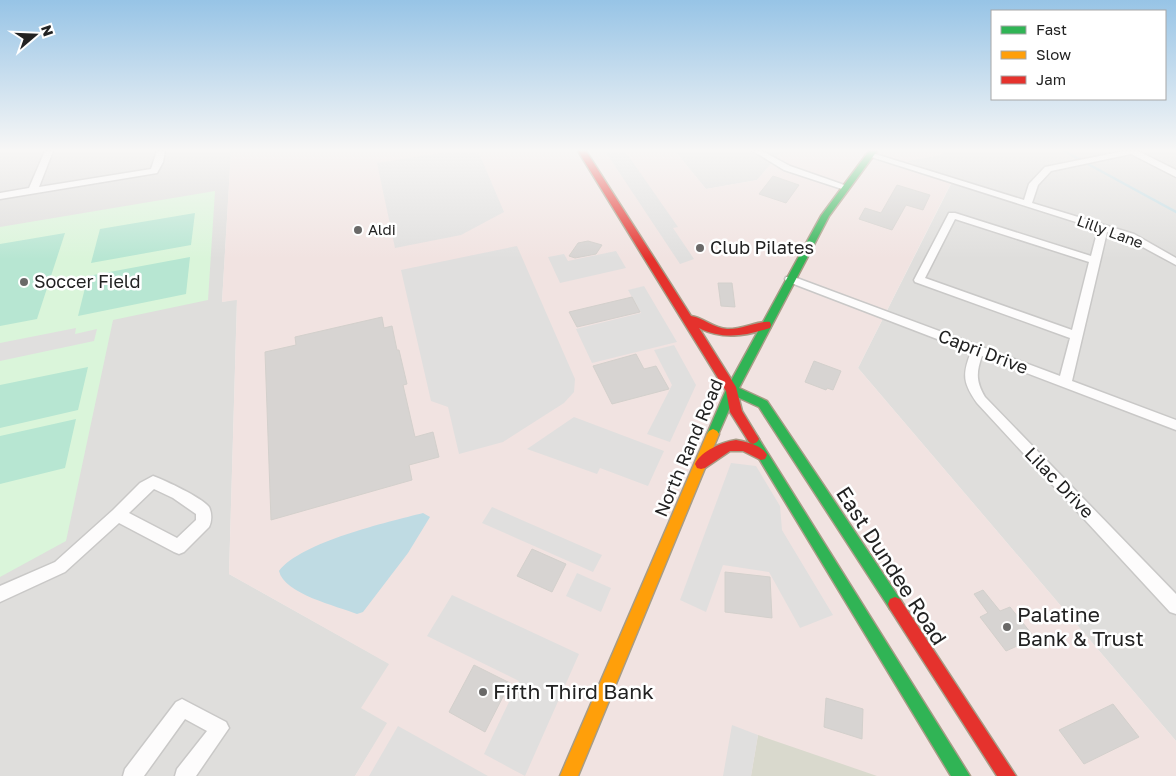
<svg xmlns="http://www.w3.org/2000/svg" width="1176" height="776" font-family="'Golos Text',sans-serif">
<rect width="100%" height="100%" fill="#f0eeeb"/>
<path fill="#dfdedc" d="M0,151H231L222,302L237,299L229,574L390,664L388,723L355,776H0Z
M675,151H782L757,180L706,189Z
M946,151H1176V741L858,368L952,182L906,161L940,155Z"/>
<path fill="#f1e3e1" d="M231,151H675L706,189L757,180L782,151H946L940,155L907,161L952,181L858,368L1176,741V776H355L387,723L361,708L389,664L229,574L237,300L222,302Z"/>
<path fill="#d9d9cd" d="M758,735L877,776H751Z"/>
<path fill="#daf5da" d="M215,191L208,300L113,320L66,541L0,577V227Z"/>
<path fill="#b7e6d2" d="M195,213L191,245L91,263L100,229Z
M65,233L37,319L0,326V244Z
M190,257L186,294L78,316L88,276Z
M88,367L78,410L0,428V385Z
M76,419L65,468L0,484V436Z"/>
<path fill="#e0dfde" d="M453,151H478L504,212L461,235L395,248L377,163Z
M605,151H625L678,227L673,228L694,259L680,264Z
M517,246L575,379L574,392L564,403L503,442L459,454L448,407L431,401L401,270Z
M616,251L626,268L560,283L548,257L564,254L568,261Z
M644,286L677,342L592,363L576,329L641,313L628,290Z
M76,328L75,334L97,329L94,341L0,361V343Z
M674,345L696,385L670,442L647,434L672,385L654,350Z
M574,417L664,451L648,486L600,468L597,474L527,449Z
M731,463L756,466L780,506L782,530L833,615L800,628L769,572L723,565L706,612L680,600Z
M492,507L602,555L593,572L482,523Z
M577,573L611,588L601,612L566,596Z
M452,595L579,654L525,776L484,754L519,681L427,636Z
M732,725L758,735L751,776H723Z
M398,726L488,776H369Z"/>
<path fill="#bfdbe3" d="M423,513L430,517L408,553L363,612L357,614C337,606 284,594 279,571C301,542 388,522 423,513Z"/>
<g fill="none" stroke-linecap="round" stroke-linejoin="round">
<path stroke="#bfdbe3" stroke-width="2.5" d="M1064,151L1176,212"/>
</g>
<path fill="#d7d4d2" stroke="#d3d0cc" d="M773,176L799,185L786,203L759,194Z
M897,185L930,195L923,210L906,205L892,230L859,219L865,208L881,213Z
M588,241L602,245L596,254L575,258L569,256L578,243Z
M718,283H732L735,307L721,306Z
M632,297L640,312L577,327L569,312Z
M382,317L384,328L392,326L397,350H399L407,384L403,385L415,437L433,432L439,457L409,465L412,480L271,520L265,352L296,345L295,337Z
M636,354L644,369L656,366L669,389L612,404L593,366Z
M814,361L841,371L833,390L827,388L826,390L805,382Z
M532,549L566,564L552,592L517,576Z
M725,572L770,577L772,618L725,612Z
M983,590L1000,611L1010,607L1035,638L1006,651L980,617L988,613L974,594Z
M474,665L510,683L485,732L449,712Z
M826,698L863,709L862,739L824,727Z
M1113,704L1139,737L1084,764L1059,730Z"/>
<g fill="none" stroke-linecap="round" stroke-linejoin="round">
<defs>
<path id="street" d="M45,151H53L39,187L151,169L157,151H165L163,162L157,173L0,199V193L29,188Z
M753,151H762L790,166L850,187L845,190L842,189L784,170Z
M1124,151H1138L1176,170V177L1131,154L1051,171L1038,185L1032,203L1134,234L1176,258V265L1126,238L1107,232L1072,381L1176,420V430L982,356C976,372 976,382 985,397L1176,594V614L1170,612L977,403C963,383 962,375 971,352L786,281L785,279L786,277H794L1060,376L1070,338L915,282L914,280L949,213H955L1091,256L1098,229L865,155L872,153L1024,200L1029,184L1045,167ZM955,219L1089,262L1072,330L925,278Z
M153,476C166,481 201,497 209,507C212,513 212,521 209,527L184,552L179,554L174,552L119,523L65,572L0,602V586L55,562L113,510L140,483ZM154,489L173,498L196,514V520L177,538L129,513Z
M182,699L226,722L229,728L196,776H175L177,769L207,731L185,719L144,776H123L125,769L176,702Z"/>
<path id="fast" d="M869,151H877L829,216L739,388L767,401L900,599L902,604L900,609L895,611L890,609L759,407L735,396L717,437L713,439L709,437L707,434L726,390L821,216Z
M753,434L757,436L970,776H951L749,442L747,439L749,436Z"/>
<path id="slow" d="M713,429L717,431L719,434L578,776H560L707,434L709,431Z"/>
<path id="jam" d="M578,151H586L691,316C704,318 713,328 727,329C740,330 761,320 770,322L771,325L770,328C745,336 723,340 699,328L736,387L742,411L759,439L757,442L753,444L749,442L730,412L726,391Z
M736,440C747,442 762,445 767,455L765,459L761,460L743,451H730L705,468L701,469L697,468L695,464C701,451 722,442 736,440Z
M895,597L900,599L1016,776H997L890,609L888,604L890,599Z"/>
</defs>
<use href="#street" stroke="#c9c8c7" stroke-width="3"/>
<use href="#fast" stroke="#a79c86" stroke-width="3"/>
<use href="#slow" stroke="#a79c86" stroke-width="3"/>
<use href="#jam" stroke="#a79c86" stroke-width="3"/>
<use href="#street" fill="#fdfcfc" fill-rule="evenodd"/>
<use href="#fast" fill="#30b455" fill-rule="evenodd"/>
<use href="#slow" fill="#ff9f0a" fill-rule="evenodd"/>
<use href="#jam" fill="#e5322d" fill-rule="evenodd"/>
</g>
<linearGradient id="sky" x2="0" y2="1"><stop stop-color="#97c4e6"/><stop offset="0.58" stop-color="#f8f7f6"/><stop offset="1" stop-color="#f8f7f6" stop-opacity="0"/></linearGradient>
<rect width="1176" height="259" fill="url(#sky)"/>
<g fill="#6a6968" stroke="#fff" stroke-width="2">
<circle cx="358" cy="230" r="5"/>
<circle cx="700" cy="248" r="5"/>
<circle cx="24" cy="282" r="5"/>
<circle cx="1007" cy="627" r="5"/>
<circle cx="483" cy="692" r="5"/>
</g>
<g text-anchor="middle" stroke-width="5" stroke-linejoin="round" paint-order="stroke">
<g font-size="15" fill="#222" stroke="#fff" text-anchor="start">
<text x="368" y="235">Aldi</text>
</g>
<g font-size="15" fill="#222" stroke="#fff">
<text transform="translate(1110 232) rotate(20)" y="5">Lilly Lane</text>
</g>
<g font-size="18" fill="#222" stroke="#fff" text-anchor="start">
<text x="710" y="254">Club Pilates</text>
<text x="34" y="288">Soccer Field</text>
</g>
<g font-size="18" fill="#222" stroke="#fff">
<text transform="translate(983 352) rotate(21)" y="6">Capri Drive</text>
<text transform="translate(689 448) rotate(-67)" y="6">North Rand Road</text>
<text transform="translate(1059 483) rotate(46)" y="6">Lilac Drive</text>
</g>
<g font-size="21" fill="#222" stroke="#fff">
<text transform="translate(891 566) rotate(57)" y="7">East Dundee Road</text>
</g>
<g font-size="21" fill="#222" stroke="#fff" text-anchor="start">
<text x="1017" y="622">Palatine<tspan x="1017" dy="24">Bank &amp; Trust</tspan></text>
<text x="493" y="699">Fifth Third Bank</text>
</g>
</g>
<rect x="991" y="10" width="175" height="90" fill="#ffffff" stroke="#a7a7a7"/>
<rect x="1001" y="26" width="25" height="8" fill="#30b455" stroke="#a7a7a7"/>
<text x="1036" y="35" font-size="15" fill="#222222">Fast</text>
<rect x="1001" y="51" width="25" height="8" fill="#ff9f0a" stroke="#a7a7a7"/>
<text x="1036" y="60" font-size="15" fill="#222222">Slow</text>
<rect x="1001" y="76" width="25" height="8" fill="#e5322d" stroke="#a7a7a7"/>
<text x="1036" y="85" font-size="15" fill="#222222">Jam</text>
<g transform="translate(35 35) rotate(71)" stroke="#ffffff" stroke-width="4" paint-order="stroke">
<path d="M0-4L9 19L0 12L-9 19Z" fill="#222222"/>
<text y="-8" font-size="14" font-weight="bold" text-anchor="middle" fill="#222222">N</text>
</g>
</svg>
